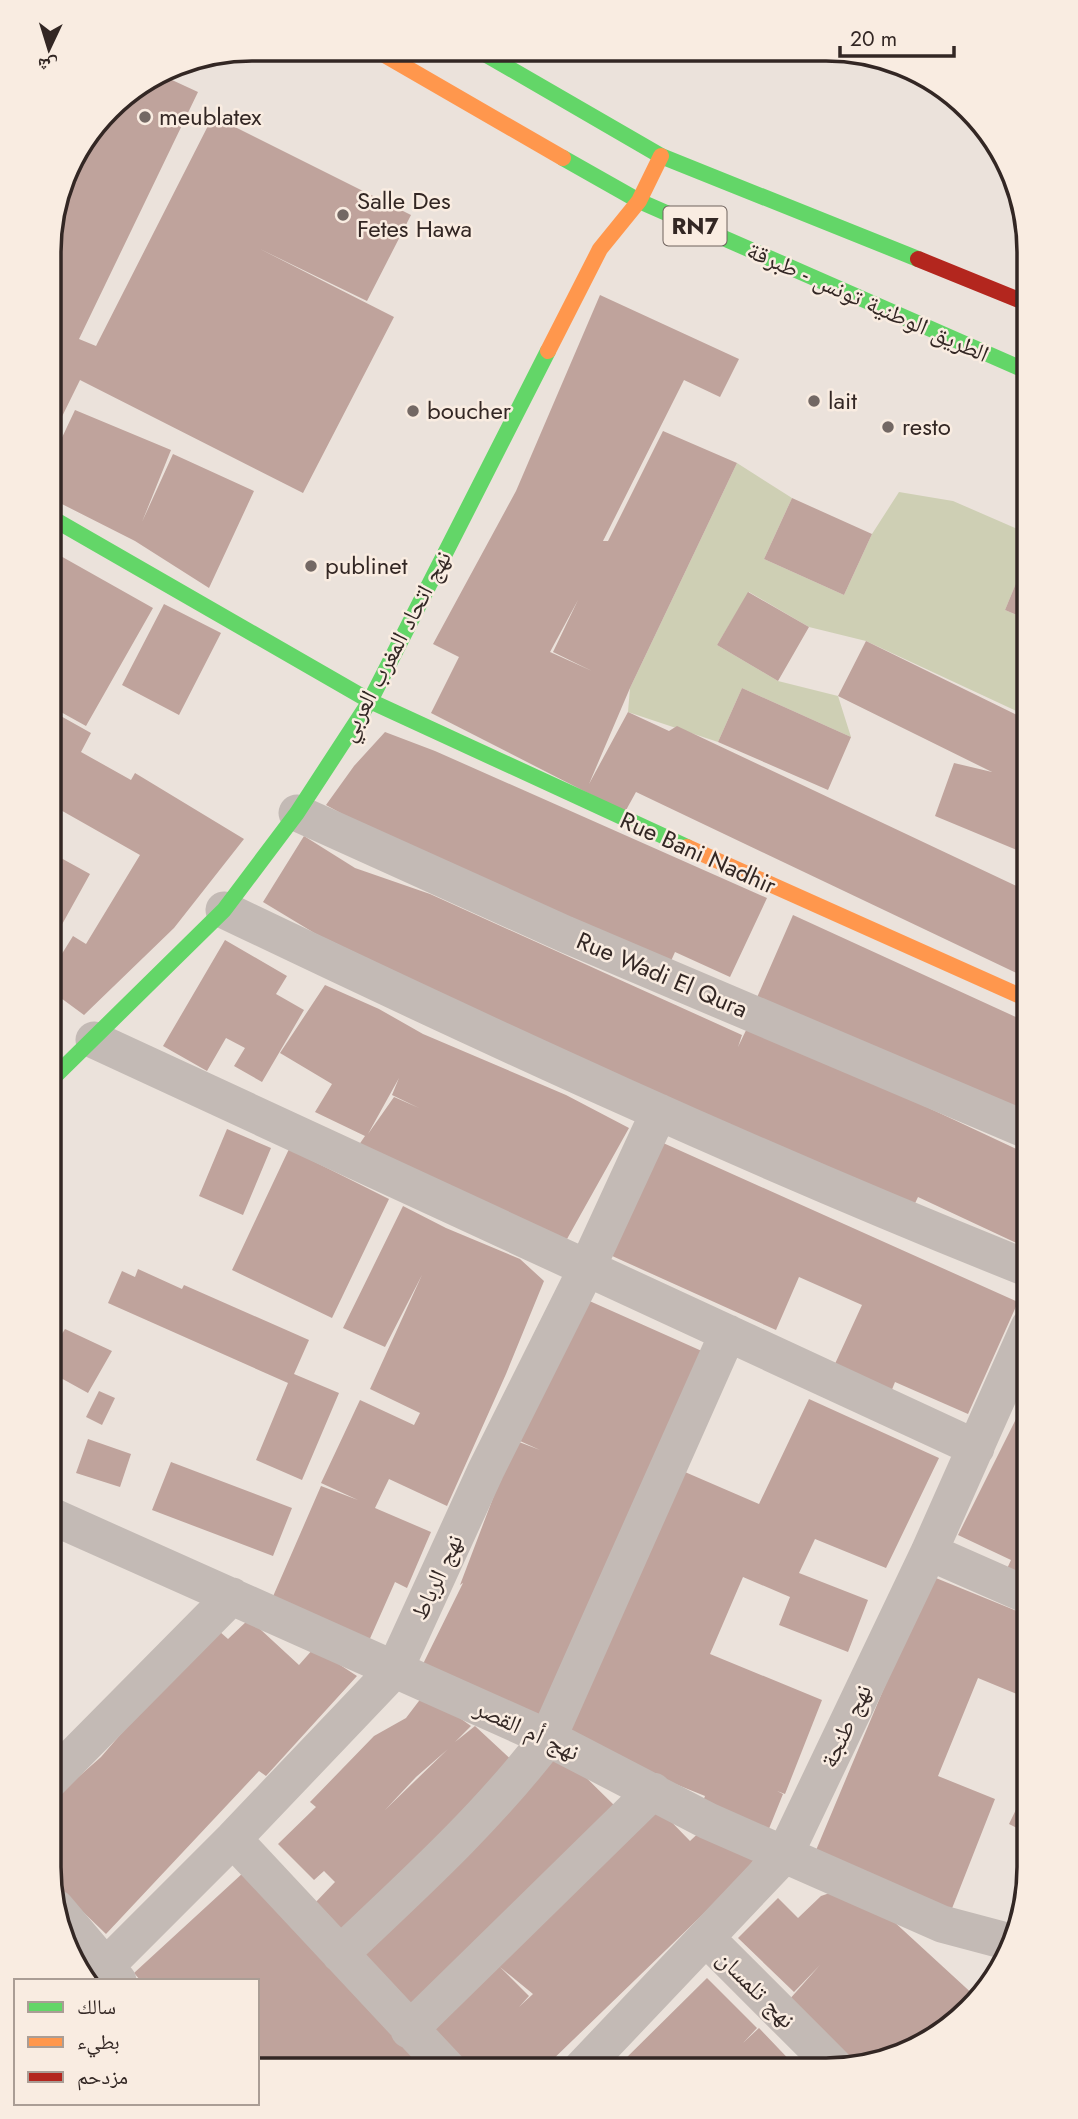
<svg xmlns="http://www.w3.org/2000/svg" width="1078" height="2119" font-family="Jost,'Noto Naskh Arabic',sans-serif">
<rect width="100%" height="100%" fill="#ebe2db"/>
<path fill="#cecfb4" d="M737,463L792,498L764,559L844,595L872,534L899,492L953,501L1029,534V552L1005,610L1029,620V717L866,641L809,627L749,592L717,645L778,681L838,696L851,737L742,688L718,742L628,712L630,688Z"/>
<path fill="#bfa39c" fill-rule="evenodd" d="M159,74L198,92L79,339L96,346L213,116L411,215L367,301L260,249L394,317L303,493L80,380L50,441L51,226L70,162L118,100Z
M600,295L739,359L720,397L684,380L603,541H608L663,431L737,463L630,688L589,784L628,712L669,731L677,726L1029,892V979L636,792L625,812L431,713L459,657L433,644L516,491ZM578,600L553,652L592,671L550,652Z
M75,410L171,450L142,522L173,454L254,491L209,588L135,541L50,498V463Z
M792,498L872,534L844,595L764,559Z
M50,550L153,608L86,726L50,706Z
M1029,552V620L1005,610Z
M748,592L809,627L778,681L717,645Z
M164,604L221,633L179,715L122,685Z
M866,641L1029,721V855L935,816L954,763L992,772L838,696Z
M742,688L851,737L828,790L718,742Z
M50,710L91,733L81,752L131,780L135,773L244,839L174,928L84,1015L50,990V973L73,936L86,944L140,855L50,804Z
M385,732L435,751L767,898L730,977L675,952L671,961L395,843L326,805L354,766Z
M304,836L355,868L430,894L742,1035L738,1047L749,1024L1029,1155V1249L918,1197L909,1216L316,934L263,902Z
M50,852L90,874L50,946Z
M793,915L1029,1023V1116L755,1002Z
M225,940L287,976L276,994L304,1010L262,1082L234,1066L245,1048L226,1038L207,1071L163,1046Z
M325,985L379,1009L423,1034L566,1095L629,1128L567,1239L354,1152L365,1136L315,1112L332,1084L280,1053ZM399,1078L392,1095L419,1108L394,1097L368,1134Z
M227,1129L271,1148L243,1215L199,1196Z
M661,1142L1018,1302L968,1414L895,1382L891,1392L834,1366L862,1305L799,1277L776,1330L610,1255Z
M289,1149L389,1199L332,1318L232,1270Z
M403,1206L446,1228L520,1259L544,1281L506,1374L447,1506L389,1479L375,1508L431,1532L407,1588L395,1582L368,1643L271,1601L321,1486L358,1500L321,1483L360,1400L414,1425L420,1413L370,1389L422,1275L385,1347L343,1328Z
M138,1269L182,1289L184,1285L309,1340L294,1374L339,1393L302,1480L256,1460L288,1383L108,1303L122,1271L135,1277Z
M585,1299L704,1352L542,1723L422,1666L463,1583L460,1585L498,1485L519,1442L540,1450L520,1441Z
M65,1329L112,1351L88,1393L50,1372V1353Z
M99,1391L115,1398L102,1425L86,1417Z
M1029,1393V1582L1005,1573L1011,1560L958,1535Z
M809,1399L939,1458L886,1568L815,1539L799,1573L868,1600L848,1652L779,1625L790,1597L743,1577L710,1654L822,1700L785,1794L777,1791L783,1794L766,1836L700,1809L705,1796L557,1736L678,1469L759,1504Z
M88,1439L131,1454L120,1487L76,1473Z
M171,1462L292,1508L273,1556L152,1510Z
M931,1576L1029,1616V1699L978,1678L938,1776L995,1799L951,1911L814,1855Z
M249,1619L299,1665L314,1648L357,1676L266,1776L259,1771L106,1934L51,1881L49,1803L101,1757L165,1683L219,1631L228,1639Z
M425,1693L471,1726L455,1742L475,1726L517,1765L345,1934L314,1904L335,1882L324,1871L314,1880L278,1844L316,1807L310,1802L374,1736L406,1718ZM448,1749L385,1810L416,1777Z
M560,1752L617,1808L412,2013L353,1953Z
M1029,1783V1834L1009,1824Z
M653,1803L690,1841L707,1825L754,1860L728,1890L543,2069H479L467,2057L459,2064L424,2026ZM500,1967L533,1994L519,2007L529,1996Z
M244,1872L430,2069L257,2068V1981H141L134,1973Z
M847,1887L879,1908L977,1998L891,2059L867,2063L859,2056L853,2062L788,2001L820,1965L794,1992L738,1938L778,1898L798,1918L821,1896Z
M707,1978L757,2028L743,2043L759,2028L799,2070L615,2069Z"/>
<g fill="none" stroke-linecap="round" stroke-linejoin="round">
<path stroke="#c3bab5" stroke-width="37" d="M297,813L565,934L1029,1131
M224,910C489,1037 756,1160 1029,1269
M94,1040L976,1448
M49,1515L548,1738L708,1821L942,1924L1006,1941
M929,1552L1029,1596
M49,1781L232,1596
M233,1839L448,2069
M56,1908L118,1981
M707,1939L836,2068
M340,1954C413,1885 487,1818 548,1738L728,1333
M106,1966L233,1839L395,1669L486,1470L587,1268L659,1112
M409,2030L653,1791
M581,2069L785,1854L929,1552L1029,1327"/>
<path stroke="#63d668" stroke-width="16" d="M478,50L661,156L918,259
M563,158L639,201L1029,372
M50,517L370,701L687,847
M50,1081L224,910L297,813L370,701L548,351"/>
<path stroke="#ff974d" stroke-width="16" d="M376,50L563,158
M548,351L600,249L639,201L661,156
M687,847L1029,1000"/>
<path stroke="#b3261e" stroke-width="16" d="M918,259L1029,304"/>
</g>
<g fill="#736864" stroke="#f9ece1" stroke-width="2.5">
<circle cx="145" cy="117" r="7"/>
<circle cx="343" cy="215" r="7"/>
<circle cx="814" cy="401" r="7"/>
<circle cx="413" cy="411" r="7"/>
<circle cx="888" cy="427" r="7"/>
<circle cx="311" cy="566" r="7"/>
</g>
<g text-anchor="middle" stroke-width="5" stroke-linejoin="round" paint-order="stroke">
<rect fill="#f9ece1" stroke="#6e625d" stroke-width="2" x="663.5" y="206.5" width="63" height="39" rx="5"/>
<g font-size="23" font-weight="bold" fill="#332724">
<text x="695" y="234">RN7</text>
</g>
<g font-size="24" fill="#332724" stroke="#f9ece1" text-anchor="start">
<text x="159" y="125">meublatex</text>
<text x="357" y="209">Salle Des<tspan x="357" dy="28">Fetes Hawa</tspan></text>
<text x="828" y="409">lait</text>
<text x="427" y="419">boucher</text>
<text x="902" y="435">resto</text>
<text x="325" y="574">publinet</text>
</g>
<g font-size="24" fill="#332724" stroke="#f9ece1">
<text transform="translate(868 302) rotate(24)" y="8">الطريق الوطنية تونس - طبرقة</text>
<text transform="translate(395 646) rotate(-62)" y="8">نهج اتحاد المغرب العربي</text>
<text transform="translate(698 853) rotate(24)" y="8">Rue Bani Nadhir</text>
<text transform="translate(662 975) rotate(23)" y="8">Rue Wadi El Qura</text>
<text transform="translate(437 1577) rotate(-65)" y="8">نهج الرباط</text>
<text transform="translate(846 1726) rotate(-65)" y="8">نهج طنجة</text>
<text transform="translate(527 1730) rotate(25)" y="8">نهج أم القصر</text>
<text transform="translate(756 1989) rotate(45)" y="8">نهج تلمسان</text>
</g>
</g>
<path d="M0 0H1078V2119H0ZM252 61H826A191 191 0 0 1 1017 252V1867A191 191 0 0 1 826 2058H252A191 191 0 0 1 61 1867V252A191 191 0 0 1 252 61Z" fill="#f9ece1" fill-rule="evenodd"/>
<path fill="none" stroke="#332724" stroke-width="3.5" d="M252 61H826A191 191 0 0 1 1017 252V1867A191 191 0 0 1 826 2058H252A191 191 0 0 1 61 1867V252A191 191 0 0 1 252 61Z"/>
<rect x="14" y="1979" width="245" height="126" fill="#f9ece1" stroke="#aa9d95" stroke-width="2"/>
<rect x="28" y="2002" width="35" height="10" fill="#63d668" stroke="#aa9d95" stroke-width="2"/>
<text x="77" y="2014" font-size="21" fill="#332724">سالك</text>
<rect x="28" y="2037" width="35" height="10" fill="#ff974d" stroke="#aa9d95" stroke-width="2"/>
<text x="77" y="2049" font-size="21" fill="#332724">بطيء</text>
<rect x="28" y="2072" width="35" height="10" fill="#b3261e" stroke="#aa9d95" stroke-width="2"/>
<text x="77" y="2084" font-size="21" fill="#332724">مزدحم</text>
<g transform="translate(49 49) rotate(184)" stroke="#f9ece1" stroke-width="5" paint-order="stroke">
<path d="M0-5L12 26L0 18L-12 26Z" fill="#332724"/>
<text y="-10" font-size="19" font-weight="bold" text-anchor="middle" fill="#332724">ش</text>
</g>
<path d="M840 46v10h114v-10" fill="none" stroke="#332724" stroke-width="3.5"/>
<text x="850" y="46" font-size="21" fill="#332724" stroke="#f9ece1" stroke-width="5" paint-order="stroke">20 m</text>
</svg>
